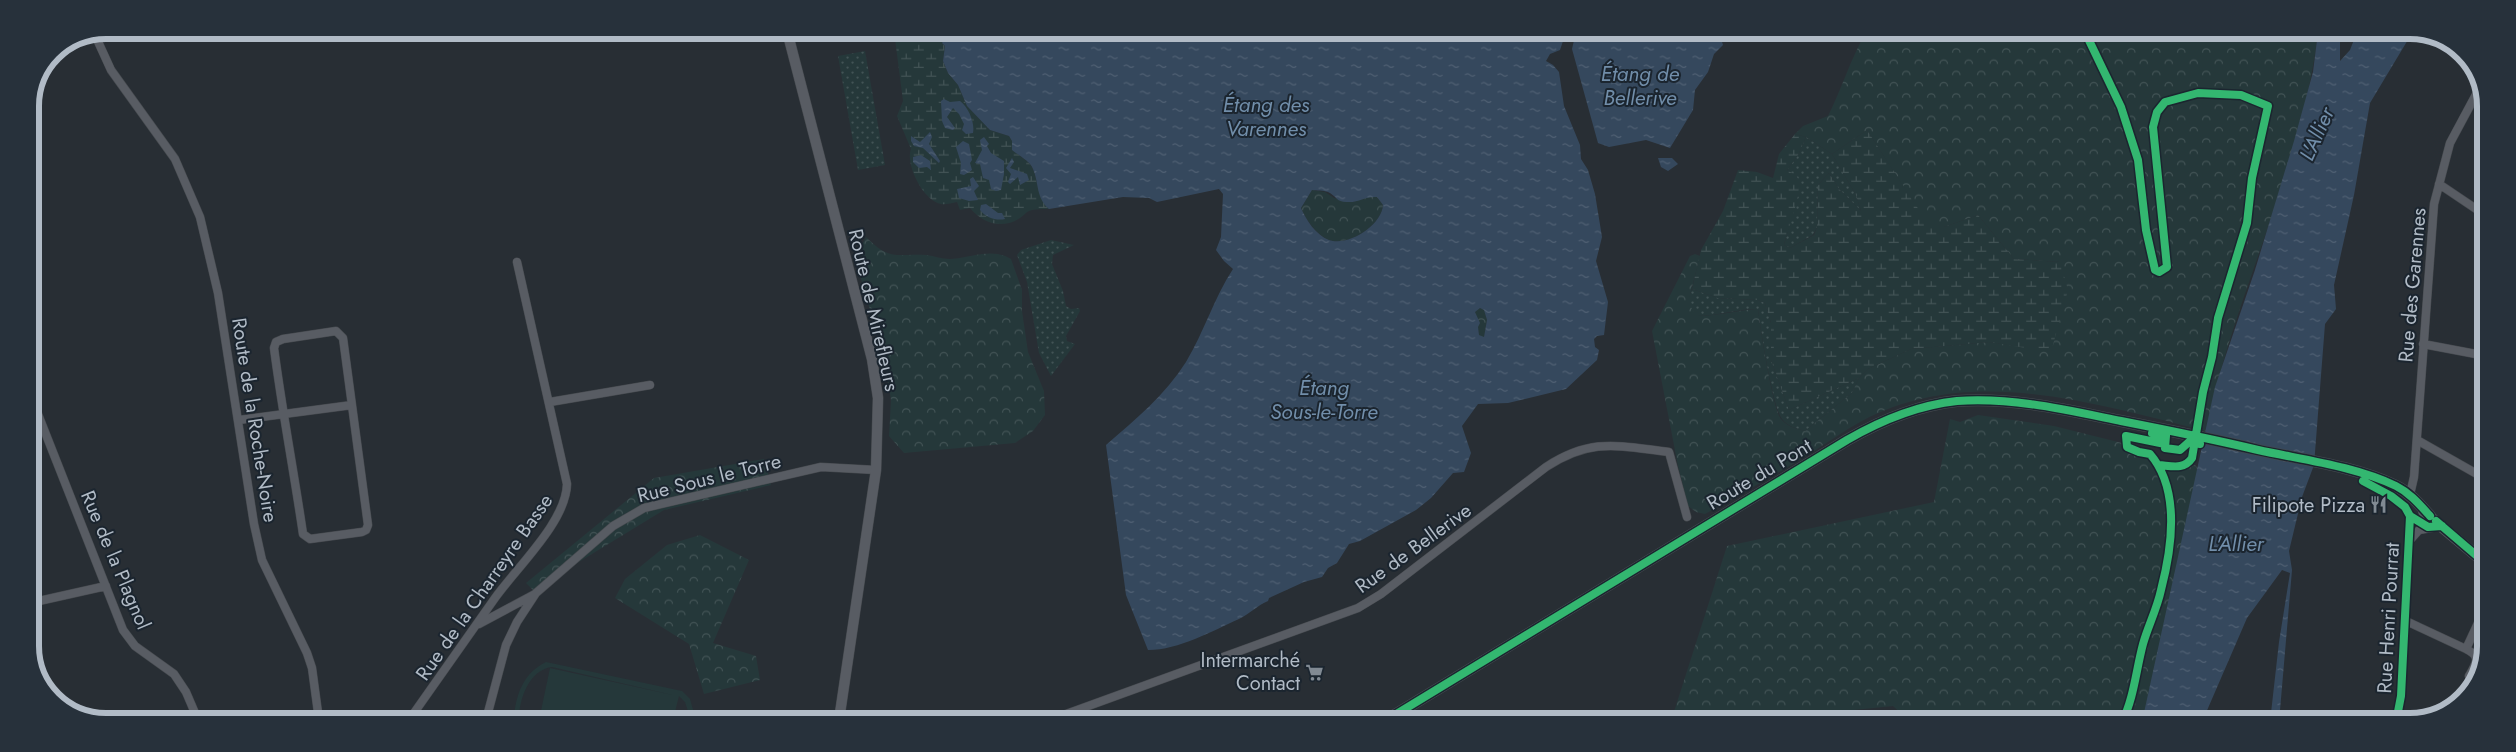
<svg xmlns="http://www.w3.org/2000/svg" width="2516" height="752" font-family="Jost,sans-serif">
<defs>
<pattern id="grass-dots" width="8" height="8" patternUnits="userSpaceOnUse" patternTransform="scale(1.25)"><rect width="8" height="8" fill="#25383a"/><path d="M2 2h.1M6 6h.1" fill="none" stroke="#425355" stroke-width="1.8" stroke-linecap="round"/></pattern>
<pattern id="forest-crowns" width="20" height="18" patternUnits="userSpaceOnUse" patternTransform="scale(1.25)"><rect width="20" height="18" fill="#25383a"/><path d="M2 6a3 3 0 1 1 6 0M12 15a3 3 0 1 1 6 0" fill="none" stroke="#425355"/></pattern>
<pattern id="wetland-marsh" width="20" height="14" patternUnits="userSpaceOnUse" patternTransform="scale(1.25)"><rect width="20" height="14" fill="#25383a"/><path d="M1 5h8M5 5V1M11 12h8M15 12V8" fill="none" stroke="#425355"/></pattern>
<pattern id="water-ripples" width="26" height="14" patternUnits="userSpaceOnUse" patternTransform="scale(1.25)"><rect width="26" height="14" fill="#35485d"/><path d="M2 4q2-2 4 0t4 0M15 11q2-2 4 0t4 0" fill="none" stroke="#506073"/></pattern>
</defs>
<rect width="100%" height="100%" fill="#282e34"/>
<path fill="url(#grass-dots)" d="M865,51L885,165L858,170L838,56Z
M1806,137L1832,154L1856,195L1861,211L1839,189L1829,173L1818,185L1817,227L1813,235L1790,248L1784,245L1798,194L1797,177L1787,170L1798,155Z
M1051,240L1074,245L1053,255L1052,264L1063,291L1066,306L1071,309L1079,308L1080,311L1066,336L1067,341L1075,344L1051,376L1039,353L1027,282L1017,255L1021,250Z
M1692,289L1718,298L1758,300L1765,303L1771,323V360L1789,410L1859,378L1852,393L1805,431C1796,428 1788,427 1782,419C1773,409 1760,327 1758,309C1737,309 1718,316 1696,316L1687,303Z"/>
<path fill="url(#forest-crowns)" d="M1866,32H2318C2302,170 2233,296 2206,431C2096,404 1970,363 1862,421C1845,430 1830,441 1814,451C1778,473 1742,494 1705,514L1696,512L1688,506L1678,466L1652,331L1690,256L1695,254L1700,256L1688,303L1697,316C1718,316 1737,310 1758,309C1760,327 1773,409 1781,419C1788,427 1795,428 1805,431L1852,393L1859,378L1868,369L1911,349L1989,342L2051,351L2060,262L2014,259L1978,215L1944,227L1930,228L1867,130L1832,154L1806,137L1795,134L1803,126L1828,116C1842,88 1851,58 1866,32Z
M1312,190L1325,192L1334,198L1353,202L1366,196L1377,197L1383,205C1382,225 1348,247 1329,240C1316,234 1306,220 1301,208Z
M866,237C891,262 896,253 927,255C934,256 942,259 950,259C971,258 992,247 1011,259L1022,290V311L1028,352L1044,391L1045,415L1033,431L1015,443L904,453L889,436L891,400L884,357L855,259Z
M1480,308L1484,309L1487,320L1484,338L1479,335L1475,311Z
M1978,415L2054,426L2130,445L2148,453L2155,459L2186,469L2195,465L2202,473L2156,722L1909,721L1893,706L1785,717L1672,718L1727,546L1934,502L1950,419L1960,422Z
M764,459L771,485L664,510L533,590L526,583L654,478Z
M700,535L749,560L713,643L756,656L760,680L704,694L689,644L615,598L625,579L667,545Z"/>
<path fill="url(#wetland-marsh)" d="M894,31H950L942,43L945,46L943,61L948,73L958,85L967,106L990,130L1009,136L1012,141L1013,150C1019,156 1030,161 1033,169C1038,181 1039,200 1049,209C1044,209 1035,209 1029,211C1026,212 1023,216 1020,218C1002,230 982,223 970,208L960,210L957,202C952,203 945,205 941,204C923,201 905,164 911,149L897,116L903,101Z
M1867,130L1930,227H1944L1978,215L2014,259L2060,262L2068,290L2051,352L1989,342L1911,349L1868,369L1859,378L1789,410L1771,360V323L1765,303L1758,300L1718,298L1692,289L1701,250L1723,211L1738,170L1757,172L1773,178L1779,154L1795,134L1806,137L1798,155L1787,170C1790,172 1795,174 1797,177C1805,187 1787,232 1784,245L1790,248L1814,235L1817,227L1818,185L1829,173L1839,189L1861,211L1856,195L1832,154Z"/>
<path fill="#25383a" d="M546,662L682,691L690,699L696,720H691L685,702L679,696L673,720H539L550,668L677,696L552,667C529,670 519,699 519,720H514C515,696 523,673 546,662Z"/>
<path fill="url(#water-ripples)" fill-rule="evenodd" d="M950,31L1566,32L1560,50L1550,54L1546,61L1553,65L1559,72L1564,106L1580,145L1581,159L1588,170L1595,194L1602,237L1596,261L1608,302L1604,335L1597,336L1594,339L1595,347L1599,350L1597,360L1566,389L1508,403L1478,404L1462,426L1471,453L1464,472L1453,473L1431,498L1416,510L1360,541L1349,544L1337,563L1328,568L1322,577L1304,582L1269,598L1268,601C1258,605 1249,614 1239,619C1212,631 1179,650 1148,650L1126,595L1106,445C1136,419 1165,395 1186,362C1204,332 1214,298 1233,269L1224,261L1216,250L1221,237L1223,194L1219,189L1157,202L1149,198L1123,197L1049,209C1036,198 1039,183 1033,169C1030,161 1019,156 1012,150V141L1009,136L990,130L967,106L958,85L948,73L943,61L945,46L942,43ZM1312,190C1317,191 1323,190 1328,192C1337,196 1336,203 1349,202C1360,202 1366,196 1377,197L1383,205C1382,225 1348,247 1329,240C1316,235 1306,220 1301,208ZM1480,308L1484,310L1487,320L1484,337L1479,335L1478,327L1480,323L1475,312Z
M1576,32H1719L1723,45L1714,54L1708,72L1695,90L1693,110L1670,148L1646,140L1609,147L1598,143L1572,49Z
M2318,32H2340V61L2350,50L2357,32L2412,33L2370,103L2354,195L2334,285L2336,309L2325,324L2314,465L2302,497L2289,551L2292,570L2279,722H2270L2279,642L2290,573L2282,570L2247,618L2202,722H2142L2215,387L2255,270L2294,141L2313,72Z
M944,99L950,102L960,101C969,108 975,123 973,133L966,134L962,130L964,124L959,114L953,108L947,117L955,128L953,130L945,128L942,121L941,101Z
M930,132L932,137L929,144L940,161L939,163L923,148L914,146L911,141V136L920,142Z
M984,137L989,144L987,146L991,153L1004,161V174L1001,190L996,191L991,189L989,180L983,178L980,164L975,163L982,150L980,140Z
M963,141L969,144L972,160L970,163L972,170L964,175L960,174L961,163L956,147Z
M921,155L930,161L931,170L927,167L919,168L913,162V157Z
M1012,158L1014,162L1010,168L1027,174L1029,180L1020,185L1018,177L1010,184L1008,182L1011,174L1006,168Z
M1658,158H1672L1678,164L1668,171L1661,167Z
M973,177L979,186L974,191L978,200L969,201L959,198L957,189L971,186L970,179Z
M986,204L998,213H1002L1005,219C997,221 986,218 980,210L981,205Z"/>
<g fill="none" stroke-linecap="round" stroke-linejoin="round">
<defs>
<path id="minor" d="M95,35L111,70L175,159L200,217L218,293L254,524L262,560L307,653L312,668L319,720
M2439,184L2485,215
M336,331L343,338L368,525L366,530L362,532L310,539L303,534C294,472 282,410 274,348L276,342L283,339Z
M2423,344L2481,355C2488,367 2475,379 2485,392
M30,394L123,630L135,646L174,674L186,692L198,720
M550,402L650,385
M239,420L352,405
M2417,440L2484,478
M2408,493L2411,490L2414,477L2434,204L2450,143L2480,87
M2410,540L2419,530L2442,526
M30,603L106,586
M2406,621L2466,649L2479,621
M479,624L535,594
M2466,649C2482,657 2476,663 2469,676
M409,720C438,679 466,639 495,598C517,567 566,522 567,484L517,262
M486,720L506,645L517,622L536,593L613,526L644,508L821,467L876,470
M1047,721L1358,608L1381,594L1546,467C1592,437 1618,446 1669,452L1687,517
M2396,722L2401,696L2410,516"/>
<path id="tertiary" d="M787,31L872,359L878,398L876,470L839,720"/>
<path id="secondary" d="M2424,512L2484,562
M1385,721L1847,440C1880,421 1919,405 1957,401C2013,397 2067,410 2121,421C2167,430 2212,439 2258,450C2304,460 2354,466 2396,486C2410,493 2420,505 2430,516"/>
</defs>
<use href="#minor" stroke="#464a4f" stroke-width="9"/>
<use href="#tertiary" stroke="#464a4f" stroke-width="11"/>
<use href="#secondary" stroke="#464a4f" stroke-width="12"/>
<use href="#minor" stroke="#585c63" stroke-width="8"/>
<use href="#tertiary" stroke="#585c63" stroke-width="10"/>
<use href="#secondary" stroke="#565b61" stroke-width="11"/>
<defs>
<path id="cycleway" d="M2085,32L2121,107L2138,160L2146,230L2155,270L2159,272L2167,267L2153,127L2157,112L2165,102L2198,93L2241,95L2268,106L2252,178L2247,223L2218,318L2212,357L2203,392L2192,458C2184,470 2172,466 2159,465
M2152,433L2166,436L2165,448L2180,450L2189,442L2200,444
M2363,481L2391,496L2405,507L2410,516L2428,527L2442,526
M2436,521L2484,562
M1385,721L1847,440C1880,421 1919,405 1957,401C2013,397 2067,410 2121,421C2167,430 2212,439 2258,450C2304,460 2354,466 2396,486C2410,493 2420,505 2430,516
M2122,722C2134,698 2136,670 2143,644C2148,626 2157,609 2161,590C2172,548 2181,490 2150,454L2139,452L2127,447L2126,436L2165,444
M2396,722L2401,696L2410,516"/>
</defs>
<use href="#cycleway" stroke="#1b252f" stroke-width="11"/>
<use href="#cycleway" stroke="#33b770" stroke-width="8"/>
</g>
<defs>
<symbol id="restaurant-bare" viewBox="-9 -9 18 18"><path d="M-5-6h1v4h1v-4h1v4h1v-4h1v5L-1.5 .5V6h-2V.5L-5-1ZM5-6V6H3V1.5H1.5Q1.5-4 5-6Z" fill="#818a93" stroke="#1b252f" stroke-width="2.5" paint-order="stroke"/></symbol>
<symbol id="supermarket-bare" viewBox="-9 -9 18 18"><path d="M-6-5.5h2.5l.6 2H6L4.5 2H-2.5L-4.4-4H-6ZM-1.5 3.2a1.3 1.3 0 1 0 .1 0ZM3 3.2a1.3 1.3 0 1 0 .1 0Z" fill="#818a93" stroke="#1b252f" stroke-width="2.5" paint-order="stroke"/></symbol>
</defs>
<g fill-rule="evenodd">
<use href="#restaurant-bare" x="2366" y="492" width="25" height="25"/>
<use href="#supermarket-bare" x="1302" y="660" width="25" height="25"/>
</g>
<g text-anchor="middle" stroke-width="4" stroke-linejoin="round" paint-order="stroke">
<g font-size="20" fill="#b1bbc6" stroke="#1b252f">
<text transform="translate(2412 285) rotate(-85)" y="7">Rue des Garennes</text>
<text transform="translate(874 310) rotate(77)" y="7">Route de Mirefleurs</text>
<text transform="translate(255 420) rotate(81)" y="7">Route de la Roche-Noire</text>
<text transform="translate(1759 474) rotate(-31)" y="7">Route du Pont</text>
<text transform="translate(709 478) rotate(-14)" y="7">Rue Sous le Torre</text>
<text transform="translate(1413 548) rotate(-36)" y="7">Rue de Bellerive</text>
<text transform="translate(116 560) rotate(67)" y="7">Rue de la Plagnol</text>
<text transform="translate(484 587) rotate(-55)" y="7">Rue de la Charreyre Basse</text>
<text transform="translate(2388 618) rotate(-87)" y="7">Rue Henri Pourrat</text>
</g>
<g font-size="20" fill="#b1bbc6" stroke="#1b252f" text-anchor="end">
<text x="2365" y="512">Filipote Pizza</text>
<text x="1300" y="667">Intermarché<tspan x="1300" dy="23">Contact</tspan></text>
</g>
<g font-size="21" font-style="italic" fill="#718eaa" stroke="#1b252f">
<text x="1640" y="81">Étang de<tspan x="1640" dy="24">Bellerive</tspan></text>
<text x="1266" y="112">Étang des<tspan x="1266" dy="24">Varennes</tspan></text>
<text transform="translate(2317 134) rotate(-66)" y="7">L'Allier</text>
<text x="1324" y="395">Étang<tspan x="1324" dy="24">Sous-le-Torre</tspan></text>
<text x="2236" y="551">L'Allier</text>
</g>
</g>
<path d="M0 0H2516V752H0ZM106 39H2410A67 67 0 0 1 2477 106V646A67 67 0 0 1 2410 713H106A67 67 0 0 1 39 646V106A67 67 0 0 1 106 39Z" fill="#27313b" fill-rule="evenodd"/>
<path fill="none" stroke="#b1bbc6" stroke-width="6" d="M106 39H2410A67 67 0 0 1 2477 106V646A67 67 0 0 1 2410 713H106A67 67 0 0 1 39 646V106A67 67 0 0 1 106 39Z"/>
</svg>
